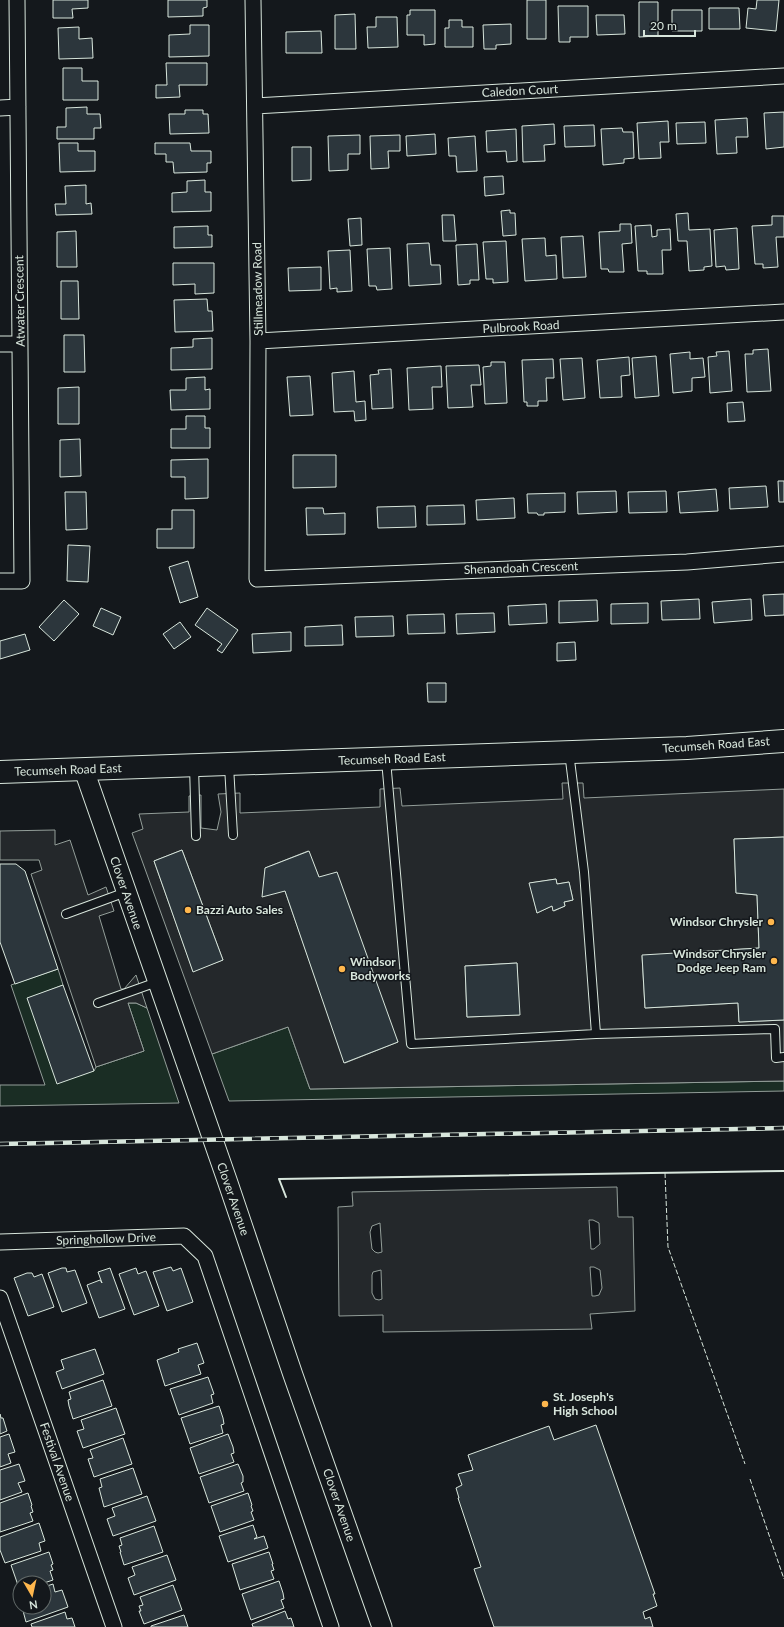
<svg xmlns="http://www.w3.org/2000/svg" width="784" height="1627" font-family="Lato,sans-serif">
<rect width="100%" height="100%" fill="#14181c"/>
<path fill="#1a2d24" stroke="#939e99" d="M58,969L63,985L27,999L94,1071L96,1067L144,1051L128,1003H136L147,1008L179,1103L0,1106V1085H45L11,985Z
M288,1027L310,1089L784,1081V1091L229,1101L212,1054Z"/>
<path fill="#24282b" stroke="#939e99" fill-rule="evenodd" d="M562,783H583L584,798L784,789V837L734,839L736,893L757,895L759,948L642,956L645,1008L738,1003L739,1022L784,1020V1081L310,1089L288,1027L212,1054L132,833L143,829L139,814L189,812V796L201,795V828L217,830L221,812L218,794L240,793V813L380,807V789L400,788L402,806L563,799ZM182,850L223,960L193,971L154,861ZM308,851L319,877L398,1042L345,1063L285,891L265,868ZM556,879L557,884L569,882L573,900L564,902L565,906L554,911L552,906L537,913L530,883ZM517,963L519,1015L467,1017L465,966Z
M55,830V845L70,840L88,895L106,887L114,911L99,916L121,989H124L136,975L147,1008L136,1003H128L144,1051L96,1067L31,874L42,870L39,860H0V831Z
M617,1187L618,1217H633L635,1311L590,1314L592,1329L383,1332V1315L339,1316L338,1207L353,1206L352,1192ZM589,1220H593L599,1223L600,1244L594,1249H591ZM380,1223L382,1252L378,1253L375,1252L372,1249L370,1232L372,1226ZM590,1267H594L600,1270L602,1288L599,1295L595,1296H592ZM381,1270L382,1299L379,1300L375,1299L372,1293V1275L373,1272Z"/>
<path fill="#2c363c" stroke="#d8e6dc" d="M53,0H88V8L72,9L73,18H53Z
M168,0H207V7L203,8V16L168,17Z
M527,0H546V39H527Z
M757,0H779L776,31L746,28L748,8L756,9Z
M639,2H658V36L639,37Z
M558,6H588V37H570V42H559Z
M709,8H739L740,29H709Z
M410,10H435V44L424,45V35H407V15H410Z
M672,10H702V31H672Z
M355,14L356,49H335V15Z
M596,15H624L625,34L597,35Z
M376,17H397L398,47L368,48L367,27H376Z
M449,20H462V27H473V47H445V28H449Z
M511,24V44L496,45V49H484L483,25Z
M190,25H209V56L169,57V35L190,34Z
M79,27V39L92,38L93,58L59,59L58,28Z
M321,31L322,53H286V32Z
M166,63H207V85H179L180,97L156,98V85H167Z
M63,68H82V81H98V100H63Z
M87,107V114H100L101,128H94V139H57V127H66V108Z
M185,110H203V114H208L209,133L170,134L169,114H185Z
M784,112V147L766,149L764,113Z
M747,118L748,137H736L737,153L717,154L715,120Z
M668,121L669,142H660L661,158L639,159L637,123Z
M705,122L706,143L677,144L676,123Z
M554,124L555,144L544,145L545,161L523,162L522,126Z
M594,125L595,146L565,147L564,126Z
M622,128L623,132H633L634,158L624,159V163L603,165L601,129Z
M516,129L517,161L507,162L506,151L487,152L486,131Z
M435,134L436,154L407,156L406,136Z
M360,135V154H348V170L329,171L328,136Z
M400,135V151H388L389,168L371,169L370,136Z
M475,136L477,171L457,172L456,156H449L448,138Z
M59,143H78V151H95V171L60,172Z
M155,143H190L191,151H211V163H207V172L174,173L173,162H166V154H155Z
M292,147H311V180L292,181Z
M503,176L504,194L485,196L484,177Z
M205,180V192H211V211L172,212V193L187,192V181Z
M86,185V204L91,203L92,214L56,215L55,204H66L65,186Z
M510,210V213H515L516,235L503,236L501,211Z
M688,213L689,230L710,229L712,266L704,267V270L689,271L687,241H678L676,214Z
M442,215H454L456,241H443Z
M772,216H784V237H776L778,267L763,268V264H755L752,226L772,225Z
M361,218L362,245L350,246L348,219Z
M620,224H631L632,243L622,244L624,272H609L608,269H601L599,232L620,231Z
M651,225L652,237L657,236V230L670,229L671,250H662L663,274H647V271H638L635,226Z
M208,226V235H212V247L174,248V227Z
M737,228L739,269L726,270L725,266L716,267L714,230Z
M76,231L77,267H57V232Z
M583,236L586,277L563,278L561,237Z
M545,238L546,256L556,255L557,279L525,281L522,239Z
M506,241L508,282L493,283V279H486L483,242Z
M429,243L431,265H440L441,284L409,286L407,244Z
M477,244L479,280H470V284L458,285L456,245Z
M390,248L392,289L377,290L376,286H369L367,249Z
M350,250L352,291L337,292V288L330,289L328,251Z
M173,263H214V293L195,294V284L173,285Z
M321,267V290L289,291L288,268Z
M61,281H78L79,319H61Z
M207,299L208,311H212L213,331L175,332L174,300Z
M64,335H84L85,372H64Z
M212,338V369L171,370V348L193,347V339Z
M768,349L771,391L747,392L745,354H753V350Z
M729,351L732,391L710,393L708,357L717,356L716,352Z
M690,352V359L703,358L705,377L692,378V391L673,393L670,354Z
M656,356L659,396L635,398L632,358Z
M629,357L630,375L621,376L622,397L600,398L597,360Z
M582,358L585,398L563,400L560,359Z
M553,359L554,378H546L547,401H538V406H527V402H524L522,360Z
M491,362H505L507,403L485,404L483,367L491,366Z
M479,365L481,385H471L473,407L448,408L446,366Z
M441,366L442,387H432L433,409L409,410L407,368Z
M391,369L393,408L372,409L370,375L379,374L378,370Z
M354,371L356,402L365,401L366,420L355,421L354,411L334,412L332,373Z
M310,376L313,415L290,416L287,377Z
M205,377V390L210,389V409L171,410L170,390H186V378Z
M79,387V424H58V388Z
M743,402L745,421L728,422L727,403Z
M186,416H205V428H210V448H171V429H186Z
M80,439L81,476L60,477V440Z
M293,455H336V487L293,488Z
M208,459V498L185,499V477H171V460Z
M778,481H784V502H779Z
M766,486L768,507L730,509L729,488Z
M716,489L718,511L680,513L678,492Z
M616,491L617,512L578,514L577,492Z
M666,491L667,512L629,513L628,492Z
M65,492H86L87,529L66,530Z
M565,493V512L544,513V515H538L537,513H528L527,494Z
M514,498L515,518L477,520L476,500Z
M464,505L465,524L427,525V506Z
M415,506L416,527L378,528L377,507Z
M306,508H323L324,514L345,513V534L307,535Z
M172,510H194V548H157V529H172Z
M68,545L90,546L88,582L67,581Z
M188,561L198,597L180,603L169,567Z
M784,594V615L765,616L763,595Z
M699,599L700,619L662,620L661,601Z
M751,599L752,620L714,623L712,602Z
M64,600L79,614L54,641L39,627Z
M597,600L598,621L559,623V601Z
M648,603V623L611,624V604Z
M546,604L547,623L509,625L508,606Z
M101,608L121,617L113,635L93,626Z
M207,608L238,630L222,653L217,650L222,644L195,625Z
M494,613L495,632L457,634L456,614Z
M444,614L445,633L408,634L407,615Z
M393,616L394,636L356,637L355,617Z
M180,622L191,637L174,649L163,634Z
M342,625L343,645L305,646V627Z
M291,632V651L253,653L252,634Z
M25,634L30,650L0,659V641Z
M575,642L576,660L557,661V643Z
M427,683H446V702H428Z
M784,837V1020L739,1022L738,1003L645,1008L642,955L759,948L757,895L736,893L734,839Z
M182,850L223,960L193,972L154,861Z
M309,851L319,877L337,872L398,1042L344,1063L285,891L262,897L265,868Z
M0,864H16L25,871L58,969L15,984L0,942Z
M556,879L557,884L569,882L573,900L564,902L565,906L553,911L552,906L537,913L529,883Z
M517,963L520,1015L467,1017L465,966Z
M63,985L94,1071L57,1084L27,998Z
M171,1267L173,1271L181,1268L193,1302L167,1311L153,1272Z
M62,1268H66L67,1272L75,1270L87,1303L62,1312L48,1273Z
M110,1268L125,1309L99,1318L87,1285L100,1280L102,1283L98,1272Z
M136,1268L138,1274L146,1271L159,1306L134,1315L119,1274Z
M27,1273H32L34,1277L42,1274L54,1307L28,1316L14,1278Z
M197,1343L204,1363L198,1365L201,1374L165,1386L157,1360L179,1352L178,1349Z
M95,1349L104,1374L62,1389L56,1372L64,1369L61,1360Z
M208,1377L214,1394L211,1395L213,1403L179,1415L170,1389Z
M103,1380L112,1406L73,1419L69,1406L68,1400L71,1399L69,1392Z
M219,1406L223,1418L224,1424L221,1425L223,1433L190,1444L181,1418Z
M116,1408L125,1434L83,1448L77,1431L84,1429L81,1420Z
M0,1414L1,1418H3L7,1431L0,1434Z
M596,1425L655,1594H653L657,1606L643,1612L645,1619L650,1617L653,1627H494L474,1569L481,1567L458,1498H459L456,1488L462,1485L458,1474L473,1470L468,1455L549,1426L554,1440Z
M9,1434L15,1452L8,1454L11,1463L0,1467V1437Z
M228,1434L233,1447L234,1453L231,1454L234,1462L199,1474L190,1448Z
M123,1438L132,1464L94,1477L88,1459L93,1458L90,1450Z
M19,1464L25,1481L18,1483L22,1492L0,1500V1470Z
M238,1464L243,1476V1482L241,1483L244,1491L209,1503L200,1477Z
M133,1468L142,1494L104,1507L99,1488L102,1487L100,1479Z
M28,1493L32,1505L31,1506L33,1512L30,1513L33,1521L0,1532V1503Z
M248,1493L252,1505L251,1506L253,1511L251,1512L254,1520L220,1532L211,1506Z
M147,1496L156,1521L113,1536L107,1519L115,1516L112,1508Z
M39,1523L45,1541L39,1543L41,1551L5,1563L0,1550V1537Z
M253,1525L257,1537L254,1539L264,1536L268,1548L228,1562L219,1536Z
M154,1526L163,1552L124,1565L120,1552H121L119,1546L122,1545L120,1538Z
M49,1552L53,1564L51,1565L53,1570L50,1571L53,1580L44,1583H20V1591L11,1565Z
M269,1552L273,1564H272L274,1570L271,1571L274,1579L240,1590L232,1564Z
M167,1555L176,1580L134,1595L128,1578L135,1575L132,1567Z
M279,1581L283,1593L284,1599L281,1600L284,1608L251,1620L242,1594Z
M53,1584L55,1592L62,1590L68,1607L26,1622L22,1607H44V1587Z
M173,1585L182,1610L144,1624L139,1611H141L139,1606L143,1605L140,1597Z
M285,1611L288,1619L291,1618L294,1627H253L252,1624Z
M65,1612L67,1619L72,1618L75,1627H32L31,1624Z
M184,1615L188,1627H151V1626Z"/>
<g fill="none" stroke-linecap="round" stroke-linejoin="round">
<defs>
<path id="service" d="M569,752L584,872L596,1034L775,1029L776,1058L784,1057
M386,760L411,1044L596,1034
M194,766L196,836
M229,766L233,835
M66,914L126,892
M98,1003L157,982"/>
<path id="minor" d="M253,0L258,341L257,579L687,562L784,554
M255,106L784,76
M0,108L18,107
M258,341L784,312
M0,344H20
M0,581H22L17,0
M0,1242L184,1236L205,1256L331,1627
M0,1298L114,1627"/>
<path id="tertiary" d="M84,770L227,1180L293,1375L382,1627"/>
<path id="secondary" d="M0,772L687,748L784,741"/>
</defs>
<use href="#service" stroke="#d8e6dc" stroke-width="10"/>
<use href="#minor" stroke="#d8e6dc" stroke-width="17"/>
<use href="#tertiary" stroke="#d8e6dc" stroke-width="21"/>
<use href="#secondary" stroke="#d8e6dc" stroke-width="24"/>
<use href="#service" stroke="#14181c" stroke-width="8"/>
<use href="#minor" stroke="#14181c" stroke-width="15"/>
<use href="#tertiary" stroke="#14181c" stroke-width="19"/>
<use href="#secondary" stroke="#14181c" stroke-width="22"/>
<defs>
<path id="rail" d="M0,1144L784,1128"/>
</defs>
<use href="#rail" stroke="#d8e6dc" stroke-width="4.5"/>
<use href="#rail" stroke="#14181c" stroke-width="3" stroke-dasharray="9" stroke-linecap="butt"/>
<path stroke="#d8e6dc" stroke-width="1" stroke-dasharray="5 2" stroke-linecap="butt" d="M665,1173L668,1247L745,1464
M750,1479L784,1579"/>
<path stroke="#d8e6dc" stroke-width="2" d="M286,1197L279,1179L784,1171"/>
</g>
<g fill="#ffb74d" stroke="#14181c" stroke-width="1.5">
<circle cx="188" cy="910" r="4"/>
<circle cx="771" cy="922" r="4"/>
<circle cx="774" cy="961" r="4"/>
<circle cx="342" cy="969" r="4"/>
<circle cx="545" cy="1404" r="4"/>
</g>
<g text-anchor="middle" stroke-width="3" stroke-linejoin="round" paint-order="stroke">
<g font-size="12" fill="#d8e6dc" stroke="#14181c">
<text transform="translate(520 91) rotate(-3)" y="4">Caledon Court</text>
<text transform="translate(258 289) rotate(-91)" y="4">Stillmeadow Road</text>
<text transform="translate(20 301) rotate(-91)" y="4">Atwater Crescent</text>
<text transform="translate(521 327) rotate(-3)" y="4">Pulbrook Road</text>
<text transform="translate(521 568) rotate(-2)" y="4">Shenandoah Crescent</text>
<text transform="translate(716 745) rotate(-4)" y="4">Tecumseh Road East</text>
<text transform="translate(392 759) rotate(-2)" y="4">Tecumseh Road East</text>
<text transform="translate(68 770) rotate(-2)" y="4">Tecumseh Road East</text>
<text transform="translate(126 893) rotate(71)" y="4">Clover Avenue</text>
<text transform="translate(233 1199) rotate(71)" y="4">Clover Avenue</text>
<text transform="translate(106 1239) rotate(-2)" y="4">Springhollow Drive</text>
<text transform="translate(57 1462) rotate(71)" y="4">Festival Avenue</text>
<text transform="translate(339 1505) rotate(71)" y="4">Clover Avenue</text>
</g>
<g font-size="12" font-weight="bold" fill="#d8e6dc" stroke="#14181c" text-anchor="start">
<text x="196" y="914">Bazzi Auto Sales</text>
<text x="763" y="926" text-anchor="end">Windsor Chrysler</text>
<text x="766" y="958" text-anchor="end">Windsor Chrysler<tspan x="766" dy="14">Dodge Jeep Ram</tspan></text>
<text x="350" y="966">Windsor<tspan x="350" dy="14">Bodyworks</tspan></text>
<text x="553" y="1401">St. Joseph's<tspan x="553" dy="14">High School</tspan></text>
</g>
</g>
<g transform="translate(32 1595) rotate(171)"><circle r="19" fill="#14181c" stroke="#626a69"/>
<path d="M0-3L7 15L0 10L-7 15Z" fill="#ffb74d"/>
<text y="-6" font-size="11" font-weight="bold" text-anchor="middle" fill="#d8e6dc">N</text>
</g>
<path d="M644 30v6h51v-6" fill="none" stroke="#d8e6dc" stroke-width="2"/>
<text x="650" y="30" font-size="12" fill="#d8e6dc" stroke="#14181c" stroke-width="3" paint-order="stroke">20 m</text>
</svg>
